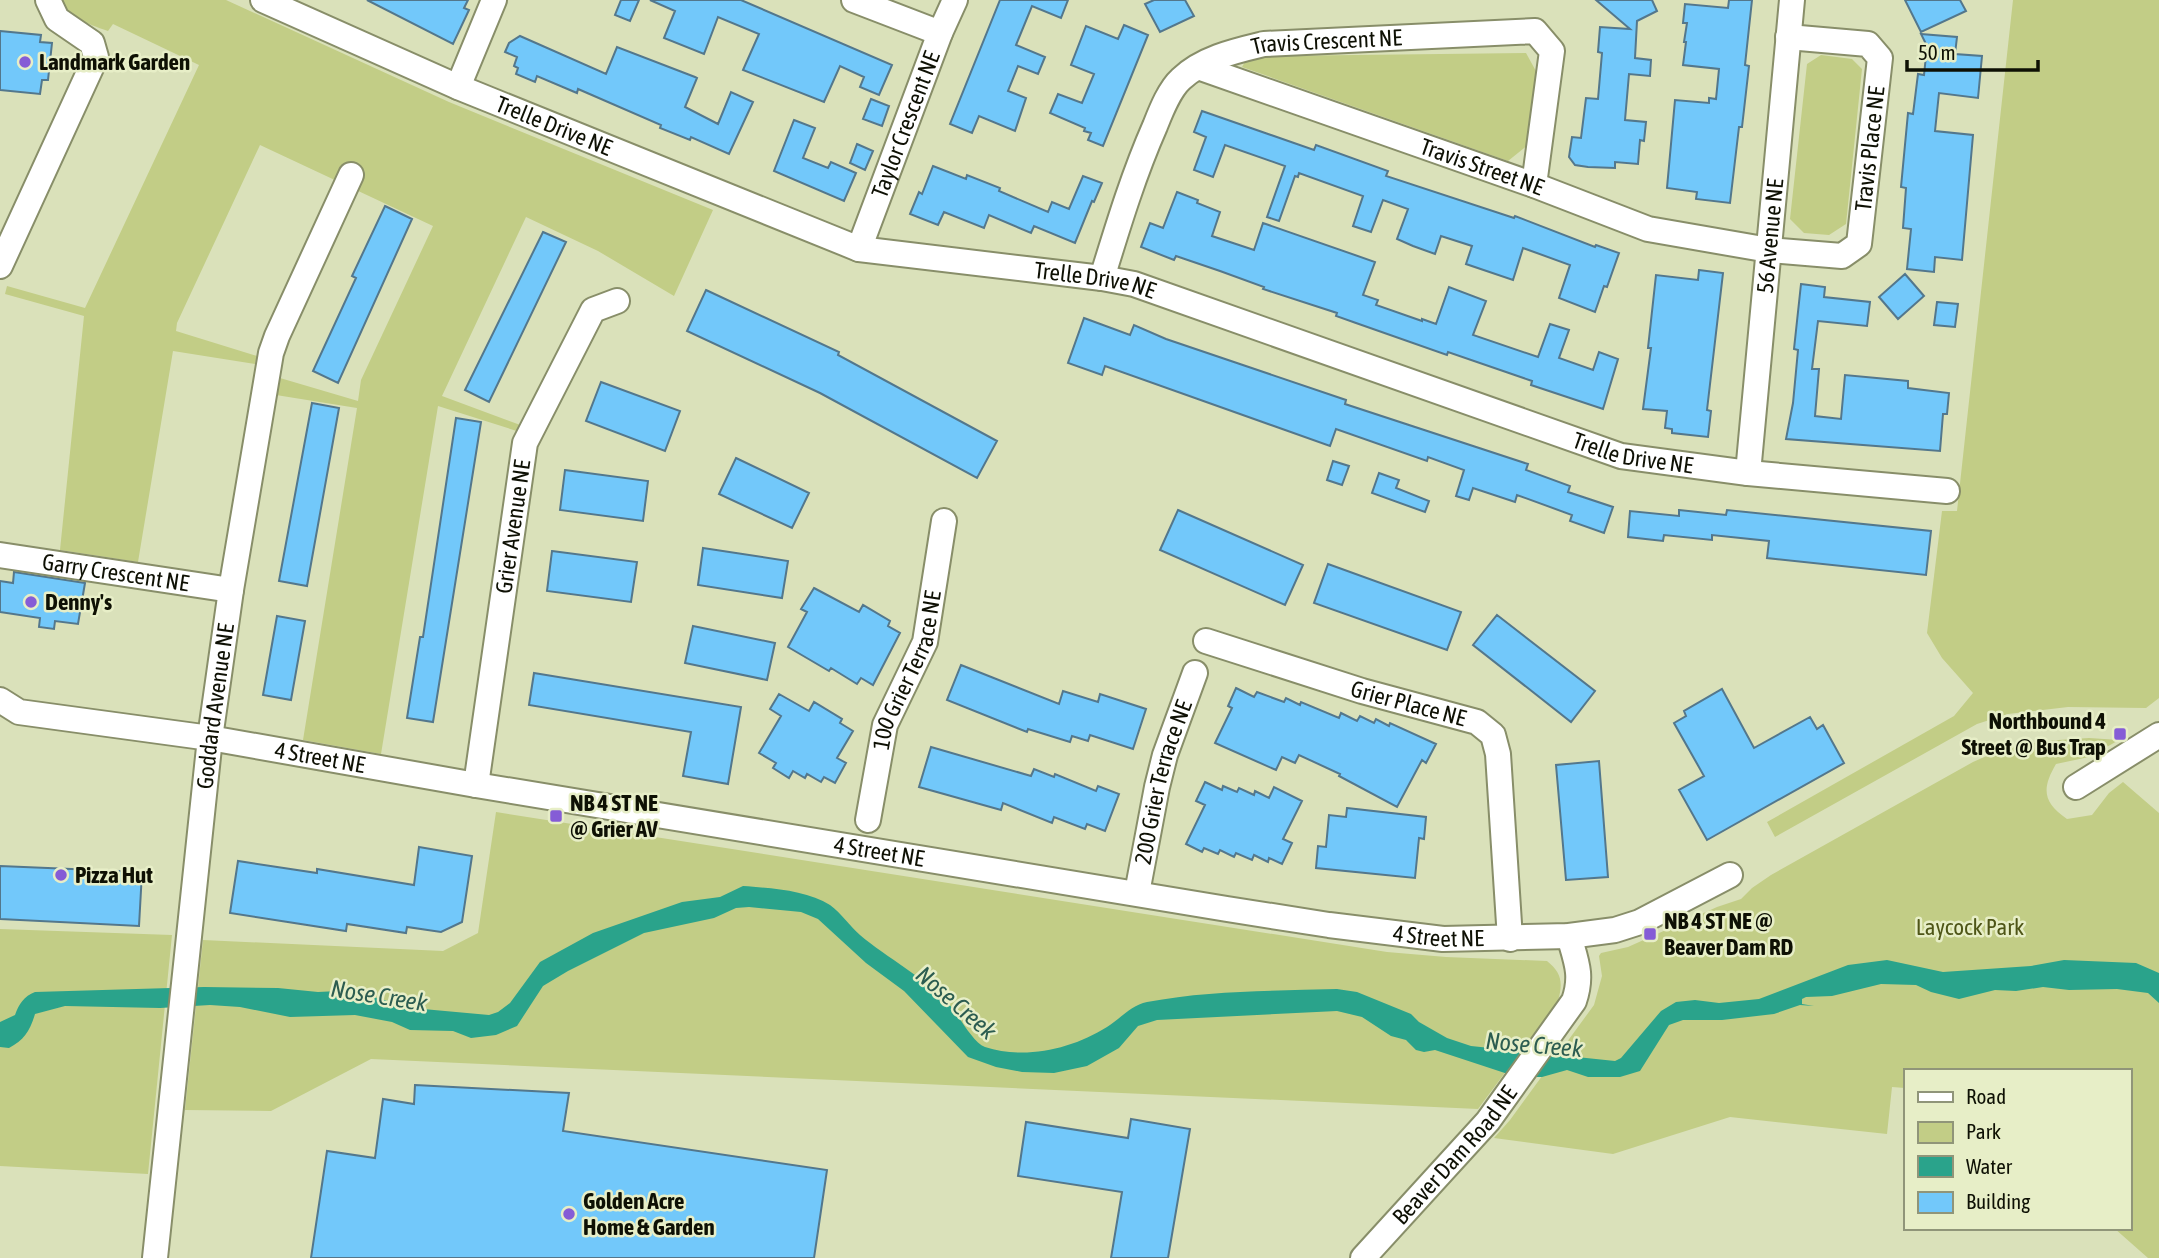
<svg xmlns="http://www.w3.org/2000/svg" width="2159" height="1258" font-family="'Asap Condensed',sans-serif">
<rect width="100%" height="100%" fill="#dae1ba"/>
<path fill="#c2cd86" d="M57,0H226L449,102L713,210L674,296L598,251L526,217L442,396L523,426L520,432L438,406L381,754L303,740L357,408L276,395L280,378L358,401L361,380L433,226L260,145L177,323L176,331L257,356L255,364L173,351L138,562L60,550L84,316L5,294L7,286L85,308L199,65L113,24L108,31C85,23 74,19 57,0Z
M2013,0H2159V698L2146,708L2068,707L2008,714L1977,724L1775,837L1767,822L1954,716L1973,693L1942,658L1927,633L1942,511H1957Z
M1526,53L1537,73L1529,144L1508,161L1242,67L1246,60L1271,56Z
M1821,55L1852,59L1862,69L1846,224L1829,235L1804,233L1790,219L1807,64Z
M2089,738L2119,740L2089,757L2056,764C2042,788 2042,802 2067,819L2092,815L2109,793L2123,782L2159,813V1258H2148L2114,1228H2129V1071H1905V1088L1892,1087L1887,1134L1730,1117L1613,1154L1494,1138L1510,1120L1594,1005L1602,976L1599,956L1601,953L1628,947L1717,907L1741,899L1752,888L1771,875L1973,762C2016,742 2043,741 2089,738Z
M496,812L1387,952L1446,957L1547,961C1562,973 1563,983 1558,1001L1478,1109L371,1059L271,1111L185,1110L203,940L443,951L478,933Z
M0,929L172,935L148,1174L0,1166Z"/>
<path fill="#2aa38b" d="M743,886C770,888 807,890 830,905C841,913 850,926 860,935C886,957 926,979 948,1003C959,1015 972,1042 985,1047C1025,1060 1072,1049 1107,1027C1120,1019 1131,1005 1147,1002C1209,990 1274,991 1337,989L1357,992L1411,1014L1419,1022L1447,1038L1471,1046L1615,1061L1621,1058L1661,1011L1676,1002L1695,1000L1719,1003L1759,999L1848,965L1887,960L1943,972L2031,966L2064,960L2136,963L2159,973V1003L2148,993L2117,989L2069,990L2043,987L2016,991L1995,990L1959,999L1931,992L1916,985L1881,984L1832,996L1806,997L1802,999V1004L1814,1006L1800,1005L1774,1014L1722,1020H1683L1669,1025L1640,1071L1620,1077H1588L1567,1070L1542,1077H1517L1435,1050L1424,1052L1416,1050L1406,1040L1391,1036L1362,1017L1337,1011L1157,1020L1138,1026L1119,1048L1087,1066L1054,1073L1022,1072L996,1067L968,1057L904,991L866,963L818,919L801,912L749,907L736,908L714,918L644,933L568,971L543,986L517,1026L496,1035L471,1038L453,1031L410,1030L392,1022L355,1015L290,1017L240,1007L210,1005L160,1008L65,1006L35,1014C30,1031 24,1040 9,1048L0,1047V1022L15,1015C19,1004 24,996 35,992L204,987L278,988L318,992L338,991L367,995L412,1008L489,1015L498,1012L510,1003L540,962L593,933L682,902L720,897Z"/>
<path fill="#72c8fa" stroke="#53778c" stroke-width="2" d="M367,0H468L464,8L469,10L453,44Z
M621,0H639L630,21L615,15Z
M650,0H741L892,65L879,95L860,87L864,77L840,66L824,102L743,70L759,34L718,17L704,54L664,38L675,11Z
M1000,0H1068L1061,18L1032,6L1016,45L1045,57L1038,74L1018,66L1008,91L1026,98L1015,131L979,116L972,133L950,124Z
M1154,0H1185L1194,16L1160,32L1145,4Z
M1596,0H1652L1657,11L1637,21L1635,58L1651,60L1650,76L1629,74L1625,120L1646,122L1644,141L1640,140L1638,164L1615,162V168L1588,167L1575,165L1569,157L1572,137L1581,138L1586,98L1598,99L1602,53L1598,52L1600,27L1630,29Z
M1729,0H1752L1745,65L1749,66L1742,127H1739L1730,203L1696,199L1697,192L1667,188L1675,100L1709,103V98L1716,99L1719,69L1683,65L1686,42H1684L1687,23H1683L1685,4L1728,8Z
M1905,0H1960L1966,11L1921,32Z
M1124,25L1148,35L1103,146L1088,140L1091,133L1084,131L1085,128L1050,113L1058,94L1082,103L1094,74L1071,65L1086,26L1118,39Z
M0,31L41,35L40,42L52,43L48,80H42L40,94L0,90Z
M1921,34L1957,37L1955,54L1982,56L1978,98L1939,93L1935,131L1973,135L1962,260L1935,257L1934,272L1907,269L1911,229L1903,228L1906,188L1901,187L1908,113L1913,114L1918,74L1924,75L1927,46Z
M520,36L606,74L617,47L695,77L697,78L685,107L718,124L731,92L753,102L729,154L691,137L690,140L660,128L661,125L578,89L577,93L537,76L535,82L516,74L518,68L514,66L517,57L505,52L509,43Z
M871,99L889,106L882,126L863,119Z
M1202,111L1314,150L1316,145L1388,171L1386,176L1514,218L1515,216L1595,247L1596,245L1619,253L1607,287L1604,286L1595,312L1559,298L1570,265L1523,248L1513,280L1466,264L1472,246L1441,236L1435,254L1413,246L1397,239L1408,209L1383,200L1371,232L1353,226L1363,196L1299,173L1298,177L1295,176L1279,221L1267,217L1285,166L1225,145L1213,177L1194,170L1206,137L1194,132Z
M794,120L815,128L803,158L828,168L831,162L856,173L844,201L774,171Z
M857,144L873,151L865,170L850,163Z
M933,166L966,179L967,175L1000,188L999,191L1048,212L1052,202L1069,209L1083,176L1102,183L1094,202L1092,201L1075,243L1034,226L1031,233L989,215L984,228L944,212L938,225L910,214L919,192L922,194Z
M1177,192L1198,200L1197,203L1220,212L1212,236L1254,250L1263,223L1375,262L1363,295L1378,300L1376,305L1422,321V319L1436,324L1449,287L1486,301L1473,335L1538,357L1550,324L1569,330L1559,358L1593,370L1599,352L1618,359L1603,409L1531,385L1532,381L1448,352L1447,355L1356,323L1336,316L1337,313L1263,289L1264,287L1220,271L1176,256L1174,260L1141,247L1150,223L1163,228Z
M385,206L412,219L338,383L313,371L356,278L352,276Z
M543,232L566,242L489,402L465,390Z
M1699,270L1723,273L1707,410L1711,411L1708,437L1672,433V429L1665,428L1667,411L1643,409L1651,348H1648L1656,275L1698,280Z
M1905,274L1924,296L1898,319L1879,297Z
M1801,284L1825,287L1824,297L1870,302L1867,326L1818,321L1812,369H1819L1815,416L1841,419L1845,375L1908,381V388L1949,393L1947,414H1943L1940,451L1786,439L1793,403L1798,350L1794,349Z
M706,290L839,352L838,355L997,441L977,478L820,393L687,331Z
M1937,302L1958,304L1955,327L1934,325Z
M1084,318L1130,335L1134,325L1166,339L1346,400L1345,404L1528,464L1526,470L1570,486L1568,492L1613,507L1604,533L1570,521L1572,515L1517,495L1515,502L1473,488L1469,500L1456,496L1464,470L1428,457L1427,461L1336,429L1330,446L1105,366L1102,375L1068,363Z
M601,382L680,411L665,451L586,421Z
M312,403L339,408L307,586L279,581Z
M456,418L481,422L433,722L407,718L420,637H423Z
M736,458L809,493L792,528L719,494Z
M1333,461L1349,466L1342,485L1327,480Z
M565,470L648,481L643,521L560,510Z
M1379,473L1399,480L1396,488L1429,501L1425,512L1372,493Z
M1178,510L1303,565L1285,605L1160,550Z
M1679,510L1726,515L1727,510L1931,531L1926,575L1767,558L1769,541L1712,535V540L1664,535L1663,541L1628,537L1630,511L1679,516Z
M703,548L788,561L782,598L698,585Z
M552,551L637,562L631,602L547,591Z
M1328,564L1461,612L1447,650L1314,603Z
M14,572L85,583L78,624L55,621L54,629L39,627L40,618L0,612V581L13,583Z
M814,588L859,612L863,605L890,621L888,626L900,633L873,685L861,678L857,684L831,668L829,671L788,647L807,612L801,609Z
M1497,615L1595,691L1571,722L1473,645Z
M277,616L305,621L291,700L263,695Z
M693,626L775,643L767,680L685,663Z
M961,665L1059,704L1063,691L1098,702L1100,694L1146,709L1133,749L1090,735L1088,741L1072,736L1070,742L1028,729L1027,732L947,700Z
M534,673L741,707L728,784L683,776L691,732L529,705Z
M1236,688L1254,697L1257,692L1284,702L1286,698L1300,705L1301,702L1339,718L1341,713L1357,721L1360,716L1374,723L1376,719L1389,726L1390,723L1436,744L1426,763L1422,760L1397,807L1339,776L1340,774L1299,755L1295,763L1282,757L1276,770L1215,743L1232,708L1228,706Z
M1722,689L1754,748L1810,717L1817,729L1823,725L1844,763L1707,840L1679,790L1704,776L1674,723L1686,716L1684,711Z
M779,694L809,711L814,702L842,719L840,723L853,731L837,758L846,763L835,783L824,777L821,782L807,774L805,778L793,771L789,778L773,768L776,763L759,753L781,716L770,709Z
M931,747L1031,776L1034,769L1054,777L1055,774L1096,791L1098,786L1119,794L1105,831L1087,824L1085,829L1054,817L1052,823L1003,803L1001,810L919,787Z
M1599,761L1608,877L1566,880L1556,765Z
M1205,782L1222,790L1223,786L1237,792L1239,788L1254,795L1255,791L1269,798L1274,787L1302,801L1283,839L1292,843L1282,864L1269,858L1268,862L1254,855L1252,860L1236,853L1234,857L1220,850L1218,854L1204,848L1202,852L1186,844L1205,805L1196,801Z
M1347,808L1426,817L1424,839L1419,838L1415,878L1316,868L1318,846L1326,847L1329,815L1346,817Z
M419,847L472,856L462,922L441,932L407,927L406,933L347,924L346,931L230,913L238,861L317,873V869L414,885Z
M0,866L142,872L139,926L0,919Z
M415,1085L569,1093L563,1131L827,1170L814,1258H311L327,1151L375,1158L383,1099L414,1104Z
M1131,1119L1190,1129L1168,1258H1111L1122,1192L1018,1176L1026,1122L1128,1138Z"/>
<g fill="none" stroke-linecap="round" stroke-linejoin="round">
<defs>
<g id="minor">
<path id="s1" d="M263,0L458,87L859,249L1102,278L1134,284L1621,456L1748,473L1947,491"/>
<path d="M854,0L940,33"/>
<path id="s2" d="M1198,67L1534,185L1648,229L1769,250L1842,256L1859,244L1880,58L1868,44L1788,37"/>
<path d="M458,87L494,0"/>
<path id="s3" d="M859,249L940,33L955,0"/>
<path d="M0,266L96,57L92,43L57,19L48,0"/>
<path id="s4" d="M1102,278C1118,226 1133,176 1155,126C1161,111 1169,90 1181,79C1203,58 1235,51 1264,44L1535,31L1552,51L1534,185"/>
<path id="s5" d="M1748,473L1792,0"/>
<path id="s6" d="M0,555L231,590"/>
<path id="s7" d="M1206,641L1362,691L1477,722L1493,735L1498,754L1510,939"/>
<path id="s8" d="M0,700L19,712L210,738L476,785L1227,909L1329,925L1443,939L1569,936L1615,930L1640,922L1730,875"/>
<path id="s9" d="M476,785L525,443L593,310L617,301"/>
<path d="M2076,787L2159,735"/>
<path id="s10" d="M868,820L885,725L925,642L944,521"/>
<path id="s11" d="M1137,893L1157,787L1165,755L1195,673"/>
<path id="s12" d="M155,1258L210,738L231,590L271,353L277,336L351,175"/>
<path id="s13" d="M1363,1258L1488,1121L1574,1001C1583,975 1576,961 1569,936"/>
</g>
</defs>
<use href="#minor" stroke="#888e69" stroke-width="28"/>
<use href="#minor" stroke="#fff" stroke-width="24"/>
</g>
<g fill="#855cd6" stroke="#e7eec7" stroke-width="2.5">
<circle cx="25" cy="62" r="7"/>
<circle cx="31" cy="602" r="7"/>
<rect x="2113" y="727" width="14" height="14" rx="3.5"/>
<rect x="549" y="809" width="14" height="14" rx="3.5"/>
<circle cx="61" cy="875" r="7"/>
<rect x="1643" y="927" width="14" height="14" rx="3.5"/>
<circle cx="569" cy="1214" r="7"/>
</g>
<g text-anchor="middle" stroke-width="5" stroke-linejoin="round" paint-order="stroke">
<g font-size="23" fill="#0e1004" stroke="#e7eec7">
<text dy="8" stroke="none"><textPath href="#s4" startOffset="369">Travis Crescent NE</textPath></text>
<text dy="8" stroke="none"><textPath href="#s3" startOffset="133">Taylor Crescent NE</textPath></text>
<text dy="8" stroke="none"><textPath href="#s1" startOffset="317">Trelle Drive NE</textPath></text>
<text dy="8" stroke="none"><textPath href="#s2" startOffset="791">Travis Place NE</textPath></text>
<text dy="8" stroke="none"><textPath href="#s2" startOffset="301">Travis Street NE</textPath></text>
<text dy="8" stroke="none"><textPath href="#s5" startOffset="238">56 Avenue NE</textPath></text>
<text dy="8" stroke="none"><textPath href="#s1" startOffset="884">Trelle Drive NE</textPath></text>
<text dy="8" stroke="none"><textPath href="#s1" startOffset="1451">Trelle Drive NE</textPath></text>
<text dy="8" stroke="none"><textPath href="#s9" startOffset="261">Grier Avenue NE</textPath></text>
<text dy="8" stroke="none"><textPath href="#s6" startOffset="117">Garry Crescent NE</textPath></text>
<text dy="8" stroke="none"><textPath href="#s10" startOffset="156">100 Grier Terrace NE</textPath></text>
<text dy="8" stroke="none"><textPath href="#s7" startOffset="212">Grier Place NE</textPath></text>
<text dy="8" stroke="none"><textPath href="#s12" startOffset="555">Goddard Avenue NE</textPath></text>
<text dy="8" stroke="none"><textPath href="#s8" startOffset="327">4 Street NE</textPath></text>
<text dy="8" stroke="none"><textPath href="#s11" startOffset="114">200 Grier Terrace NE</textPath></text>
<text dy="8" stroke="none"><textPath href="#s8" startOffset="894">4 Street NE</textPath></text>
<text dy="8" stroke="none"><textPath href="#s8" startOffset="1460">4 Street NE</textPath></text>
<text dy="8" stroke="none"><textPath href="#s13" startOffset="138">Beaver Dam Road NE</textPath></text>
</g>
<g font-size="23" font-weight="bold" fill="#0e1004" stroke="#e7eec7" text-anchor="start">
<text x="39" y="70">Landmark Garden</text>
<text x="45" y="610">Denny's</text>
<text x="2106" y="729" text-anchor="end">Northbound 4<tspan x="2106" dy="26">Street @ Bus Trap</tspan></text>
<text x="570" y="811">NB 4 ST NE<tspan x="570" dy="26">@ Grier AV</tspan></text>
<text x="75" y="883">Pizza Hut</text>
<text x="1664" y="929">NB 4 ST NE @<tspan x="1664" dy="26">Beaver Dam RD</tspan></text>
<text x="583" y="1209">Golden Acre<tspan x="583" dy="26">Home &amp; Garden</tspan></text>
</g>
<g font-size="23" fill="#4e5517" stroke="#e7eec7">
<text x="1970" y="935">Laycock Park</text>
</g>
<g font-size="24" font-style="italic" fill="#2c5c50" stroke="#e7eec7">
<text transform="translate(379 996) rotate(9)" y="8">Nose Creek</text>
<text transform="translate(956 1003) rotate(41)" y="8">Nose Creek</text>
<text transform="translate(1534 1045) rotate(5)" y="8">Nose Creek</text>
</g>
</g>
<rect x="1904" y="1069" width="228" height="161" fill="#e7eec7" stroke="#909579" stroke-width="2"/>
<rect x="1918" y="1092" width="35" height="10" fill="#ffffff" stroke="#909579" stroke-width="2"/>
<text x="1966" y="1104" font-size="21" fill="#0e1004">Road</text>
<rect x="1918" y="1122" width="35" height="21" fill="#c2cd86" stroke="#909579" stroke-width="2"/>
<text x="1966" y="1139" font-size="21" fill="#0e1004">Park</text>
<rect x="1918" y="1156" width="35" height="21" fill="#2aa38b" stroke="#909579" stroke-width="2"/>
<text x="1966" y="1174" font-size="21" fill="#0e1004">Water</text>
<rect x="1918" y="1192" width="35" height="21" fill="#72c8fa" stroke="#909579" stroke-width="2"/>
<text x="1966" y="1209" font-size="21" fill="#0e1004">Building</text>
<path d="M1907 60v10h131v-10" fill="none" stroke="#0e1004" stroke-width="3.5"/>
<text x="1918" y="60" font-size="21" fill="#0e1004" stroke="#e7eec7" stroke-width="5" paint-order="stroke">50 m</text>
</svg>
